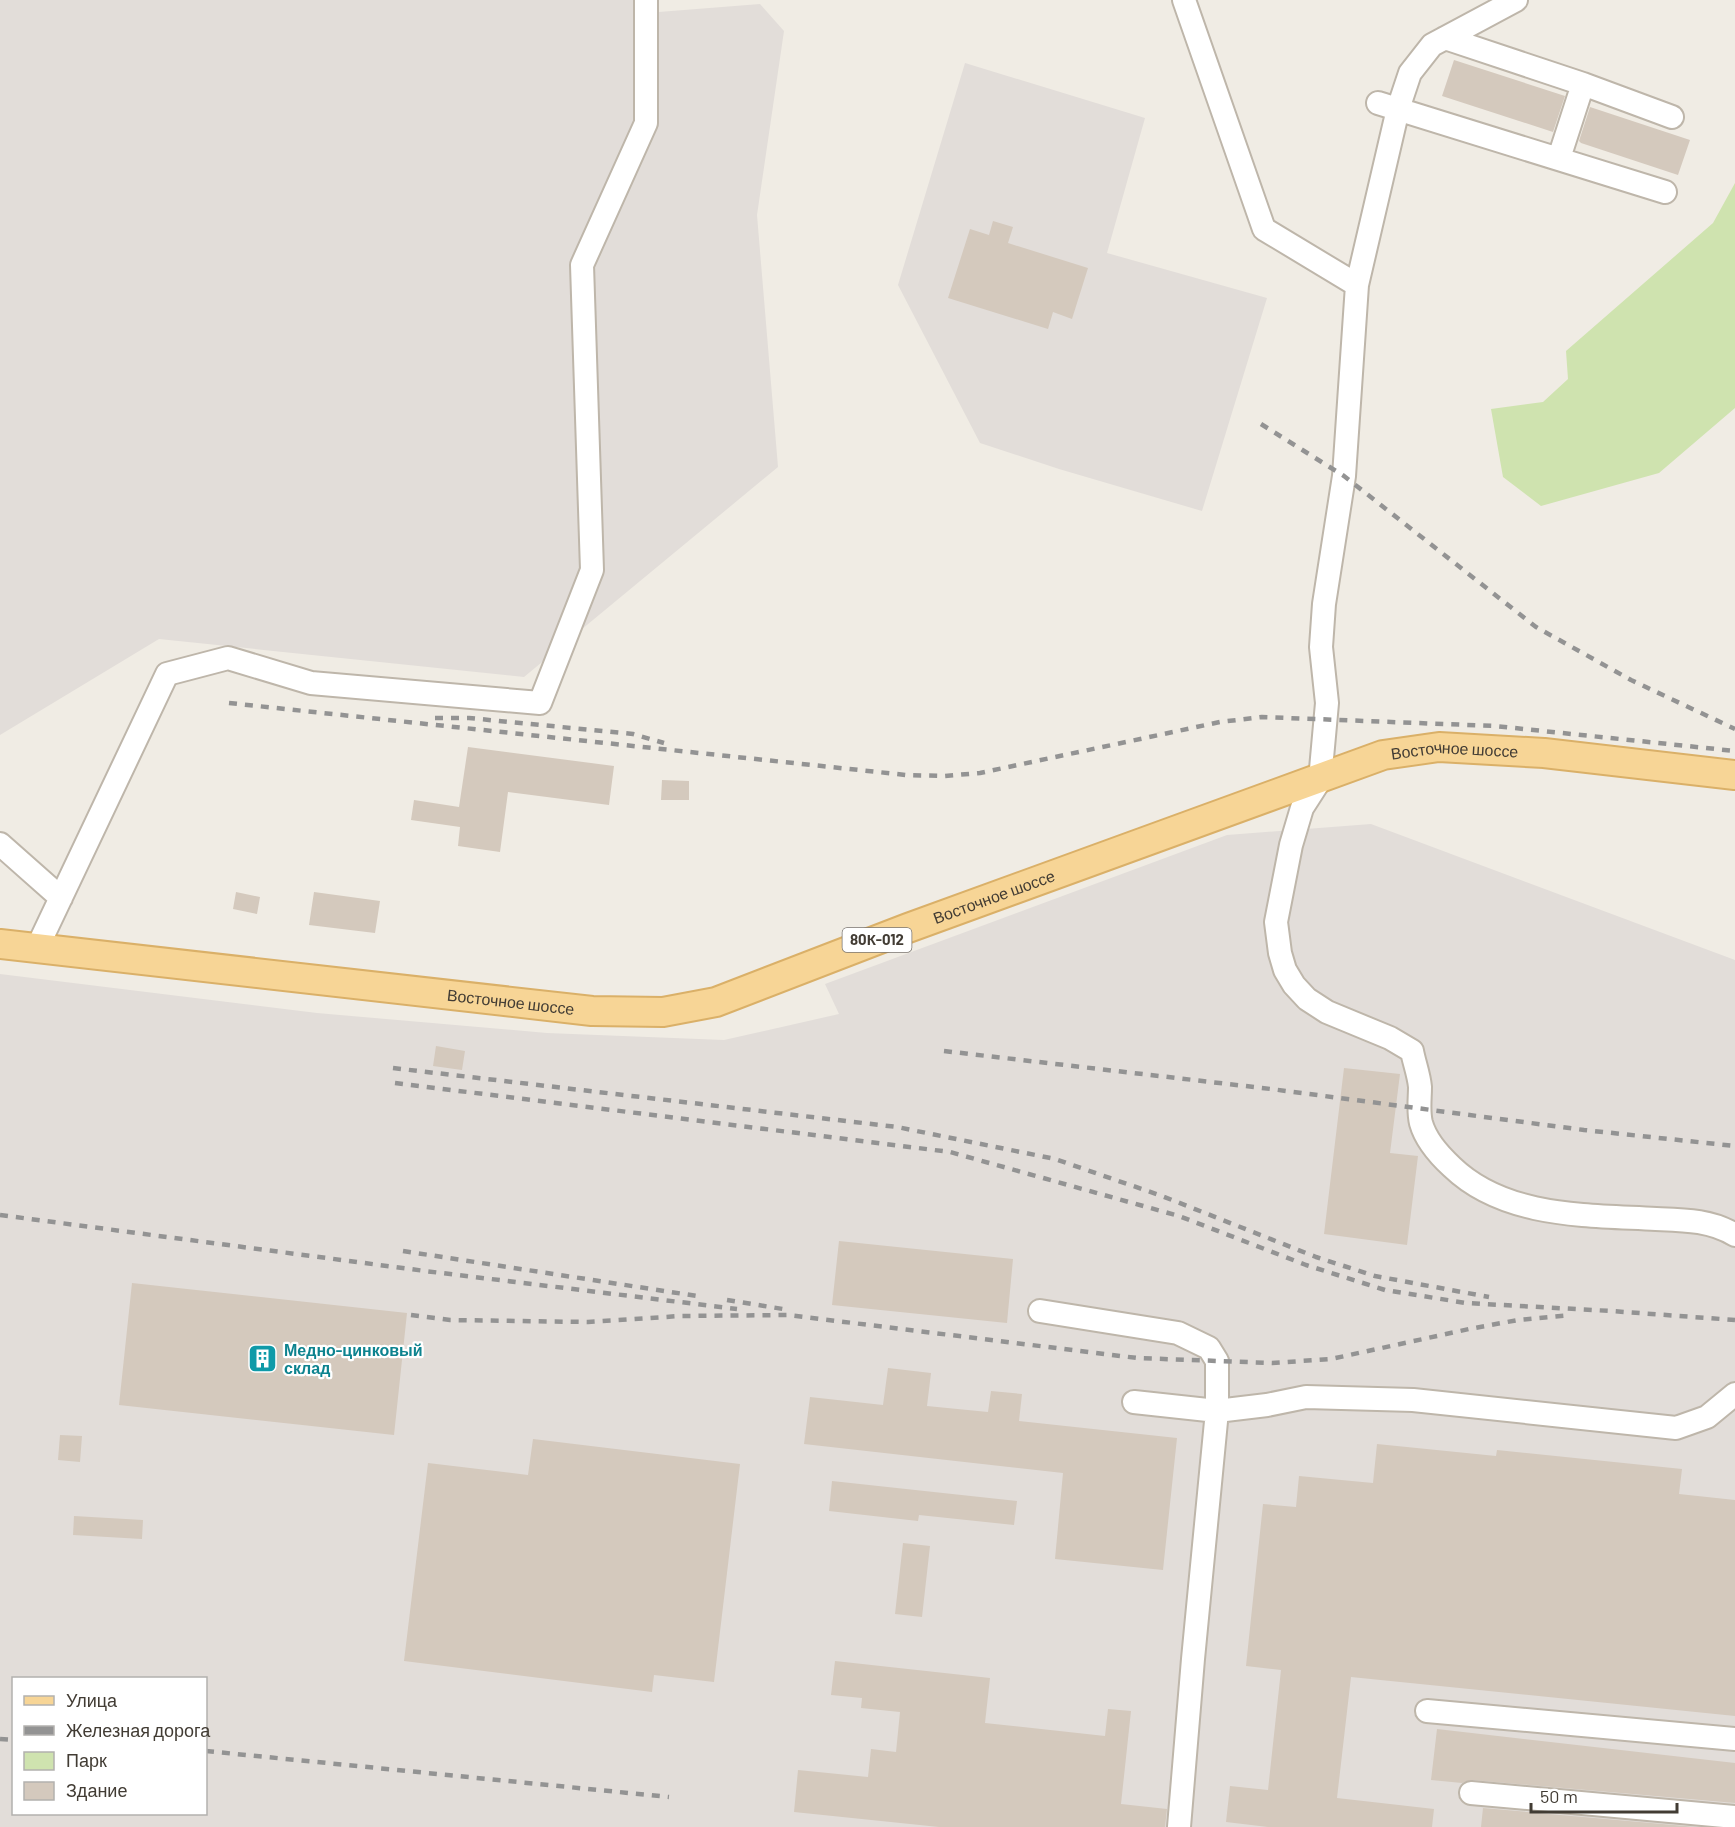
<svg xmlns="http://www.w3.org/2000/svg" width="1735" height="1827" font-family="Barlow,sans-serif">
<rect width="100%" height="100%" fill="#f0ece4"/>
<path fill="#e2ddd9" fill-rule="evenodd" d="M0,0H642L646,13L760,4L784,31L757,215L778,467L524,677L159,639L0,735Z
M965,63L1145,118L1107,253L1267,298L1202,511L1059,469L980,443L898,285Z
M1371,824L1735,960V1827H0V974L317,1013L547,1033L724,1040L839,1014L825,984L1227,835ZM14,1678H206V1814H14Z"/>
<path fill="#cfe3af" d="M1735,183V408L1659,473L1541,506L1503,477L1491,409L1543,402L1568,379L1566,351L1713,223Z"/>
<path fill="#d4c9bd" d="M1454,60L1565,96L1553,132L1442,96Z
M1590,107L1690,140L1678,175L1581,143L1579,141Z
M993,221L1013,227L1008,243L1088,268L1072,319L1053,312L1048,329L948,298L970,229L989,235Z
M468,747L614,766L609,805L508,792L500,852L458,846L460,827L411,820L414,800L459,807Z
M662,780L689,781V800H661Z
M236,892L260,897L257,914L233,909Z
M314,892L380,901L375,933L309,925Z
M436,1046L465,1051L462,1070L433,1066Z
M1344,1068L1400,1074L1390,1153L1418,1156L1407,1245L1324,1234Z
M839,1241L1013,1259L1007,1323L832,1305Z
M132,1283L407,1313L394,1435L119,1405Z
M888,1368L931,1373L927,1406L988,1412L991,1391L1022,1394L1019,1421L1177,1438L1163,1570L1055,1559L1063,1473L804,1444L810,1397L883,1405Z
M60,1435L82,1436L80,1462L58,1460Z
M533,1439L740,1464L714,1682L654,1675L652,1692L404,1661L428,1463L528,1475Z
M1377,1444L1496,1456L1497,1450L1682,1469L1679,1494L1735,1500V1716L1351,1677L1337,1798L1434,1809L1432,1827H1268L1226,1822L1230,1786L1268,1790L1281,1670L1246,1666L1263,1504L1296,1507L1299,1476L1373,1483Z
M832,1481L1017,1501L1014,1525L919,1515L918,1521L829,1511Z
M74,1516L143,1520L142,1539L73,1535Z
M903,1543L930,1546L922,1617L895,1614Z
M835,1661L990,1678L985,1723L1105,1736L1108,1709L1131,1711L1121,1804L1167,1809L1165,1827H939L794,1812L798,1770L868,1777L871,1749L896,1752L900,1712L861,1708L862,1698L831,1695Z
M1437,1729L1735,1763V1803L1472,1780L1462,1783L1431,1780Z
M1483,1808L1696,1827H1481Z"/>
<g fill="none" stroke-linecap="round" stroke-linejoin="round">
<defs>
<path id="minor" d="M1184,0L1264,229L1357,285
M1516,0L1432,45L1410,73L1398,109L1357,285L1344,476L1324,604L1321,647L1327,703L1320,780L1302,808L1291,845L1276,922L1280,953L1285,970L1294,985L1307,999L1327,1012L1390,1038L1412,1051C1414,1062 1419,1075 1420,1087C1420,1099 1418,1111 1421,1123C1426,1141 1439,1155 1452,1167C1505,1218 1587,1215 1656,1219C1683,1220 1711,1220 1735,1235
M1445,38L1583,84L1672,117
M1378,103L1665,192
M1559,158L1583,84
M0,844L61,898
M37,948L167,674L228,658L311,683L540,703L592,570L582,265L646,123V0
M1040,1311L1178,1333L1209,1348L1217,1361V1411L1193,1659L1179,1827
M1134,1402L1217,1411L1267,1405L1306,1397L1413,1400L1676,1428L1707,1417L1735,1394
M1427,1711L1735,1739
M1471,1793L1735,1817"/>
<g id="major">
<path id="s1" d="M0,944L592,1011L663,1012L716,1002L908,928L1383,755L1439,747L1544,753L1735,775"/>
</g>
</defs>
<use href="#minor" stroke="#beb6aa" stroke-width="26"/>
<use href="#major" stroke="#dab068" stroke-width="32"/>
<use href="#minor" stroke="#fff" stroke-width="22"/>
<use href="#major" stroke="#f7d596" stroke-width="28"/>
<path stroke="#939393" stroke-width="4.5" stroke-dasharray="8 8" stroke-linecap="butt" d="M1261,424L1344,476L1536,627L1631,680L1735,729
M229,703L906,775L944,776L980,773L1220,722L1262,717L1495,726L1735,751
M435,718H469L633,734L664,743
M944,1051L1271,1089L1584,1130L1735,1146
M393,1068L897,1127L1055,1159L1162,1196L1316,1257L1375,1276L1489,1297
M395,1083L950,1152L1179,1216L1306,1265L1385,1290L1466,1303L1611,1311L1735,1320
M0,1215L425,1271L737,1309
M403,1251L697,1296
M727,1300L783,1309
M411,1315L450,1320L588,1322L680,1316L788,1315L1137,1358L1272,1363L1331,1359L1469,1329L1518,1320L1571,1315
M0,1739L14,1740
M206,1751L669,1797"/>
</g>
<defs>
<symbol id="building-square" viewBox="-11 -11 22 22"><rect x="-9" y="-9" width="18" height="18" rx="4" fill="#0f9aa8" stroke="#fff"/><path d="M-4-6H4V6H1V3H-1V6H-4ZM-2.5-4.3h1.7v1.8h-1.7ZM.8-4.3h1.7v1.8H.8ZM-2.5-1h1.7V.8h-1.7ZM.8-1h1.7V.8H.8Z" fill="#fff"/></symbol>
</defs>
<g fill-rule="evenodd">
<use href="#building-square" x="246" y="1342" width="33" height="33"/>
</g>
<g text-anchor="middle" stroke-width="4.5" stroke-linejoin="round" paint-order="stroke">
<rect fill="#fff" stroke="#7b7671" stroke-width="1.5" x="842.5" y="928" width="69" height="24" rx="4.5"/>
<g font-size="15" font-weight="bold" fill="#423c34">
<text x="877" y="945">80К-012</text>
</g>
<g font-size="16" fill="#423c34" stroke="#fff">
<text dy="6" stroke="none"><textPath href="#s1" startOffset="1504">Восточное шоссе</textPath></text>
<text dy="6" stroke="none"><textPath href="#s1" startOffset="1018">Восточное шоссе</textPath></text>
<text dy="6" stroke="none"><textPath href="#s1" startOffset="514">Восточное шоссе</textPath></text>
</g>
<g font-size="16" font-weight="bold" fill="#0d838f" stroke="#fff" text-anchor="start">
<text x="284" y="1356">Медно-цинковый<tspan x="284" dy="18">склад</tspan></text>
</g>
</g>
<rect x="12" y="1677" width="195" height="138" fill="#ffffff" stroke="#b3b1ae" stroke-width="1.5"/>
<rect x="24" y="1696" width="30" height="9" fill="#f7d596" stroke="#b3b1ae" stroke-width="1.5"/>
<text x="66" y="1707" font-size="18" fill="#423c34">Улица</text>
<rect x="24" y="1726" width="30" height="9" fill="#939393" stroke="#b3b1ae" stroke-width="1.5"/>
<text x="66" y="1737" font-size="18" fill="#423c34">Железная дорога</text>
<rect x="24" y="1752" width="30" height="18" fill="#cfe3af" stroke="#b3b1ae" stroke-width="1.5"/>
<text x="66" y="1767" font-size="18" fill="#423c34">Парк</text>
<rect x="24" y="1782" width="30" height="18" fill="#d4c9bd" stroke="#b3b1ae" stroke-width="1.5"/>
<text x="66" y="1797" font-size="18" fill="#423c34">Здание</text>
<path d="M1531 1803v9h146v-9" fill="none" stroke="#423c34" stroke-width="3"/>
<text x="1540" y="1803" font-size="18" fill="#423c34" stroke="#ffffff" stroke-width="4.5" paint-order="stroke">50 m</text>
</svg>
